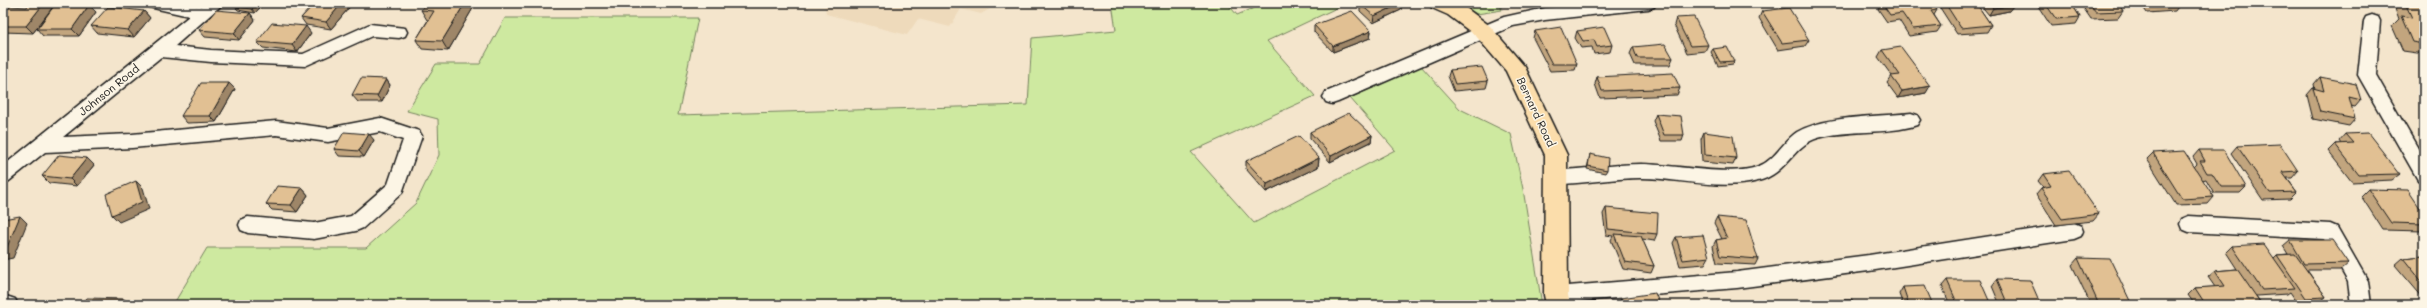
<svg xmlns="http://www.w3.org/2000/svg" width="2427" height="308" font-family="Mali,sans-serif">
<rect width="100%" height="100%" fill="#f4e5cc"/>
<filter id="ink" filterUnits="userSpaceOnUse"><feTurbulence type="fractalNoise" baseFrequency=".025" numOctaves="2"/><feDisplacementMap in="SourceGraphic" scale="8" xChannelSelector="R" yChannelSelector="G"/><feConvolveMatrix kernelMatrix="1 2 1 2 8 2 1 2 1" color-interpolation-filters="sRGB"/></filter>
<g filter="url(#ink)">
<path fill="#eedabb" d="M825,3H1000L981,14L961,9L950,27L918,19L907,35L826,14Z"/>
<path fill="#cee9a0" stroke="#75825e" d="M1112,3H1227L1237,15L1266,3H1347L1267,41L1315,96L1191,152L1254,223L1395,150L1350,98L1421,66L1460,109L1511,134L1523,189L1542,305H173L207,248H366L416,203L439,155L438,119L407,111L436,64H480L505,18H698L678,115L1028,105L1032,38L1116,30Z
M1456,3H1499L1502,10L1477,14Z"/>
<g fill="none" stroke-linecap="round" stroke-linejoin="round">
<defs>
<path id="minor" d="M147,3H184L201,6L205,3H224L175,46L211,50L303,54L370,24L405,28L407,32L405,36L399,38L372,36L305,66L211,62L161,57L63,137L132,134L276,121L328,128L380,118L419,131L422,136L402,193L363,228L356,231L314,239L248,233L241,230L239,225L241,220L248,217L314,223L351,216L388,184L403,140L380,132L328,142L276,135L132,148L45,152L9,181L3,183V166L189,16L149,7Z
M1593,3H1656L1654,7L1648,9L1545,20L1513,26L1338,102L1332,104L1326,102L1323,97L1326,92L1504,17L1545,8Z
M2372,15L2378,17L2380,21L2376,75L2424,159V182L2418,180L2358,75L2364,21L2366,17Z
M1911,113L1917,115L1920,120L1917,125C1886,135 1850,129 1818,138C1793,145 1787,174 1758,181C1720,191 1679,178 1641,178C1612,178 1584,184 1556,184L1550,182L1547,177L1550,172L1556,170C1584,170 1613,164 1641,164C1673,164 1731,178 1759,166C1775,160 1783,141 1797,132C1827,115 1878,117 1911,113Z
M2189,216L2330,224L2337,227L2368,281L2371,305H2351L2348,282L2324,239L2189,232L2182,229L2180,224L2182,219Z
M2074,223L2081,226L2083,231L2081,236L2074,239L1869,271L1737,288L1556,303L1549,301L1546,295L1549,289L1556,287L1737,272L1869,255Z
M3,295L15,299L18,305H3Z"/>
<path id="major" d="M1429,3L1462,5L1490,26L1525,67L1567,155L1568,295L1570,305H1546L1544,295L1545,155L1506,71L1476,36L1448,15L1432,8Z"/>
</defs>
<use href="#minor" stroke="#1c1c1c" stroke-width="3"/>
<use href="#major" stroke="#1c1c1c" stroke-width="3"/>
<use href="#minor" fill="#fcf5e5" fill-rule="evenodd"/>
<use href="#major" fill="#fbddab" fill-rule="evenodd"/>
</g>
<path fill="#c2a57e" stroke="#1c1c1c" d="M238,3H264L255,13L238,10L235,7Z
M315,3H353L331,29L306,25L301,18Z
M476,3L448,51L422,49L416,40L428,20H427L421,10Z
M1881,3H1932L1937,10L1934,15L1941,26L1937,32L1909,36L1899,20L1887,22L1878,9Z
M1937,3H1976L1991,25L1987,32L1957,34Z
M1979,3H2013L2009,11L1989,15Z
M2036,3H2071L2080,17L2076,24L2051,26Z
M2080,3H2118L2123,11L2118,18L2091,19Z
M2140,3H2179L2180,4L2175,11L2147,13Z
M2395,3H2424V54L2403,51L2392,26L2399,19L2394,5Z
M55,4L54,6L89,5L96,12L79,36H43L37,29L54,6L33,33L3,32V15L27,7Z
M1360,4L1401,10L1373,23L1360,11Z
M144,11L150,18L134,37L97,33L91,26Z
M1762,11L1809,40L1805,46L1778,50L1759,18Z
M250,13L255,20L239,40L205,37L199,30Z
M1676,18L1708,45L1705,51L1687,53L1674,25Z
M1314,25L1371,31L1370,38L1333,52L1314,32Z
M1535,31L1577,64L1575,70L1550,71L1533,38Z
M1577,31L1612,45L1610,52L1594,54L1592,47L1581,48L1575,38Z
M311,33L297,52L263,48L257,42Z
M1633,47L1673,58L1670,65H1635L1630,54Z
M1713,49L1734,61L1733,64L1718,66L1711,52Z
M1882,50L1926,93L1898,98L1887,83L1892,76L1878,57Z
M1450,70L1488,81L1486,88L1454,91L1448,76Z
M1597,77L1680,88L1677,95L1600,98L1595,84Z
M2320,77L2361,100L2355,107L2351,106L2355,119L2349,126L2313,119L2307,95L2313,88L2315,89L2314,84Z
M386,79L390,85L382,102H358L352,95Z
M235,89L216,122L187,123L181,116Z
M1656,114L1684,135L1682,141H1661L1653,121Z
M1310,132L1372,135L1371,142L1330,162L1310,139Z
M1704,132L1736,158L1733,165L1702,162L1701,139Z
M2345,134L2400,174L2392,180L2352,182L2328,151L2335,144H2341L2339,141Z
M374,140L364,157L339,156L334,149Z
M2237,146L2298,171L2292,178H2287L2297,192L2290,199L2263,200L2231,153Z
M2199,150L2246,187L2240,193H2214L2206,179L2202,180L2214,197L2208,204L2176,205L2147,159L2153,153L2194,167L2197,164L2193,157Z
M1590,154L1607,170L1605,173L1587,169Z
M1319,158L1318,167L1266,192L1246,169V161Z
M94,165L77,186L49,183L42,176Z
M2043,174L2099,214L2093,221L2056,225L2036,194L2041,188L2043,187L2038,181Z
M302,188L308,195L297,212L272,210L266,204Z
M2368,189L2424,214V230L2423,231L2383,230L2361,196Z
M1606,208L1657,234L1654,241L1642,239L1654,266L1651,273L1623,269L1611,240L1613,236L1606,235L1603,214Z
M1717,217L1758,259L1755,265L1717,263L1713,246L1716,240L1722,239L1714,223Z
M1676,237L1709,257L1705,264L1680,266L1673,243Z
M2290,240L2349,263L2341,270H2307L2326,297L2318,303L2299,305L2290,292L2287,294L2256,296L2262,305H2195L2188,295L2195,288L2215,287L2208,277L2215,271L2237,269L2226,252L2232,246L2274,258L2277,255L2288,254L2283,246Z
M2424,256V299L2395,265L2403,258Z
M2078,258L2132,305H2091L2072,265Z
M1997,279L2041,305H2000L1992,286Z
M1947,280L1991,305H1950L1942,286Z
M1903,287L1933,305H1903L1899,294Z
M1621,298L1660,305H1618Z
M1822,300L1853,305H1818Z"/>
<path fill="#9e8667" stroke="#1c1c1c" d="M3,3H5L8,7L3,14Z
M44,3H54L55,4L33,33L26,26Z
M258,3H264L255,13L252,9Z
M342,3H353L331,29L326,22Z
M465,3H476L448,51L442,41Z
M1402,3L1401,10L1373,23L1374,16Z
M89,5L96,12L79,36L72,29Z
M2014,5L2009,11L1989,15L1993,8Z
M144,11L150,18L134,37L128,30Z
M250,13L255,20L239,40L234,33Z
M306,26L311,33L297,52L292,45Z
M1371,31L1370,38L1333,52V46Z
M386,79L390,85L382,102L377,96Z
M229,83L235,89L216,122L210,116Z
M1930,86L1926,93L1898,98L1902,91Z
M369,134L374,140L364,157L359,151Z
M1372,135L1371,142L1330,162L1331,156Z
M87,158L94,165L77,186L70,179Z
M1319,158L1318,167L1266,192L1267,184Z
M136,181L143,188L149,209L119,222L112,215Z
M302,188L308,195L297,212L291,205Z
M20,216L27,223L13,258L3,260V252Z
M124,299L131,305H121Z"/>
<path fill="#e1c093" stroke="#1c1c1c" d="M30,3H44L26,26H3V15L10,6L27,7Z
M238,3H258L252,9L235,7Z
M315,3H342L326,22L301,18Z
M426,3H465L442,41L416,40L434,11L421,10Z
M1363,3H1402L1374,16L1360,4Z
M1882,3H1932L1937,10L1931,11L1941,26L1913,29L1902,13L1890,15Z
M1945,3H1976L1991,25L1961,28Z
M1989,3H2013L2014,5L1993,8Z
M2045,3H2071L2080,17L2056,19Z
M2089,3H2118L2123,11L2096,12Z
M2150,3H2179L2180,4L2152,6Z
M2405,3H2424V44L2412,42L2401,16L2412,18Z
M89,5L72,29H37L54,6Z
M108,7L144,11L128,30L91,26Z
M1789,8L1809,40L1782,43L1762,11Z
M216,10L250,13L234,33L199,30Z
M1352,11L1371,31L1333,46L1314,25Z
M1694,17L1708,45L1690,46L1676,18Z
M272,23L306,26L292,45L257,42Z
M1561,27L1577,64H1552L1535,31Z
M1604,27L1612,45L1597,47L1594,40L1583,41L1577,31Z
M1665,44L1673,58H1637L1633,47Z
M1727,47L1734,61L1720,62L1713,49Z
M1901,47L1930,86L1902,91L1891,76L1900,75L1882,50Z
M1482,67L1488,81L1455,84L1450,70Z
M1673,73L1680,88L1602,91L1597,77Z
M2320,77L2356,84L2361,100L2349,97L2355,119L2320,112L2313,88L2324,91Z
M361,78L386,79L377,96L352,95Z
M201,83H229L210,116H181Z
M1349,113L1372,135L1331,156L1310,132Z
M1656,114L1681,116L1684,135H1664Z
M344,132L369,134L359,151L334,149Z
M1704,132L1733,136L1736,158L1705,155Z
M2368,133L2400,174L2359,175L2335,144L2353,143L2345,134Z
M1299,136L1319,158L1267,184L1246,161Z
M2280,144L2298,171L2282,172L2297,192L2270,193L2237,146Z
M2199,150H2224L2246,187H2221L2212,173H2207L2200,161H2205Z
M2184,151L2214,197L2182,199L2153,153Z
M1590,154L1608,158L1607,170L1588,166Z
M59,155L87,158L70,179L42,176Z
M2069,171L2099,214L2062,219L2041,188L2051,186L2043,174Z
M136,181L142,202L112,215L106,194Z
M277,186L302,188L291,205L266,204Z
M2368,189L2408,190L2424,214V224L2391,223Z
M1606,208L1658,213L1657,234L1608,229Z
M20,216L5,252H3V219Z
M1717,217L1746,220L1758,259L1720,256L1716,240L1727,238Z
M1614,234L1641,236L1654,266L1625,262Z
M1703,235L1709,257L1683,260L1676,237Z
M2290,240H2333L2349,263L2304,264Z
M2264,244L2295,288L2262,290L2232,246Z
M2295,254L2326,297L2306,298L2277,255Z
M2424,256V284L2403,258Z
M2078,258L2110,259L2132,305H2099Z
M2237,269L2262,305H2206L2195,288L2225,286L2215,271Z
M1997,279L2030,280L2041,305H2008Z
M1947,280H1980L1991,305H1958Z
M1925,286L1933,305H1909L1903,287Z
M1655,293L1660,305H1624L1621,298Z
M87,298L124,299L121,305H82Z
M1822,300H1852L1853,305H1824Z"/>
</g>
<g text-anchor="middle" stroke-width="3" stroke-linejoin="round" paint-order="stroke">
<g font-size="11" fill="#1c1c1c" stroke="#fcf5e5">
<text transform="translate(109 90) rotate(-39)" y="4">Johnson Road</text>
<text transform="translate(1536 112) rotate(65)" y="4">Bernard Road</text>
</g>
</g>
<rect width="2427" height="308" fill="none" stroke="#fcf5e5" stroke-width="16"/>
<rect x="8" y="8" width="2411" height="292" fill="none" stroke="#1c1c1c" stroke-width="1.5" filter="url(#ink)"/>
</svg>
